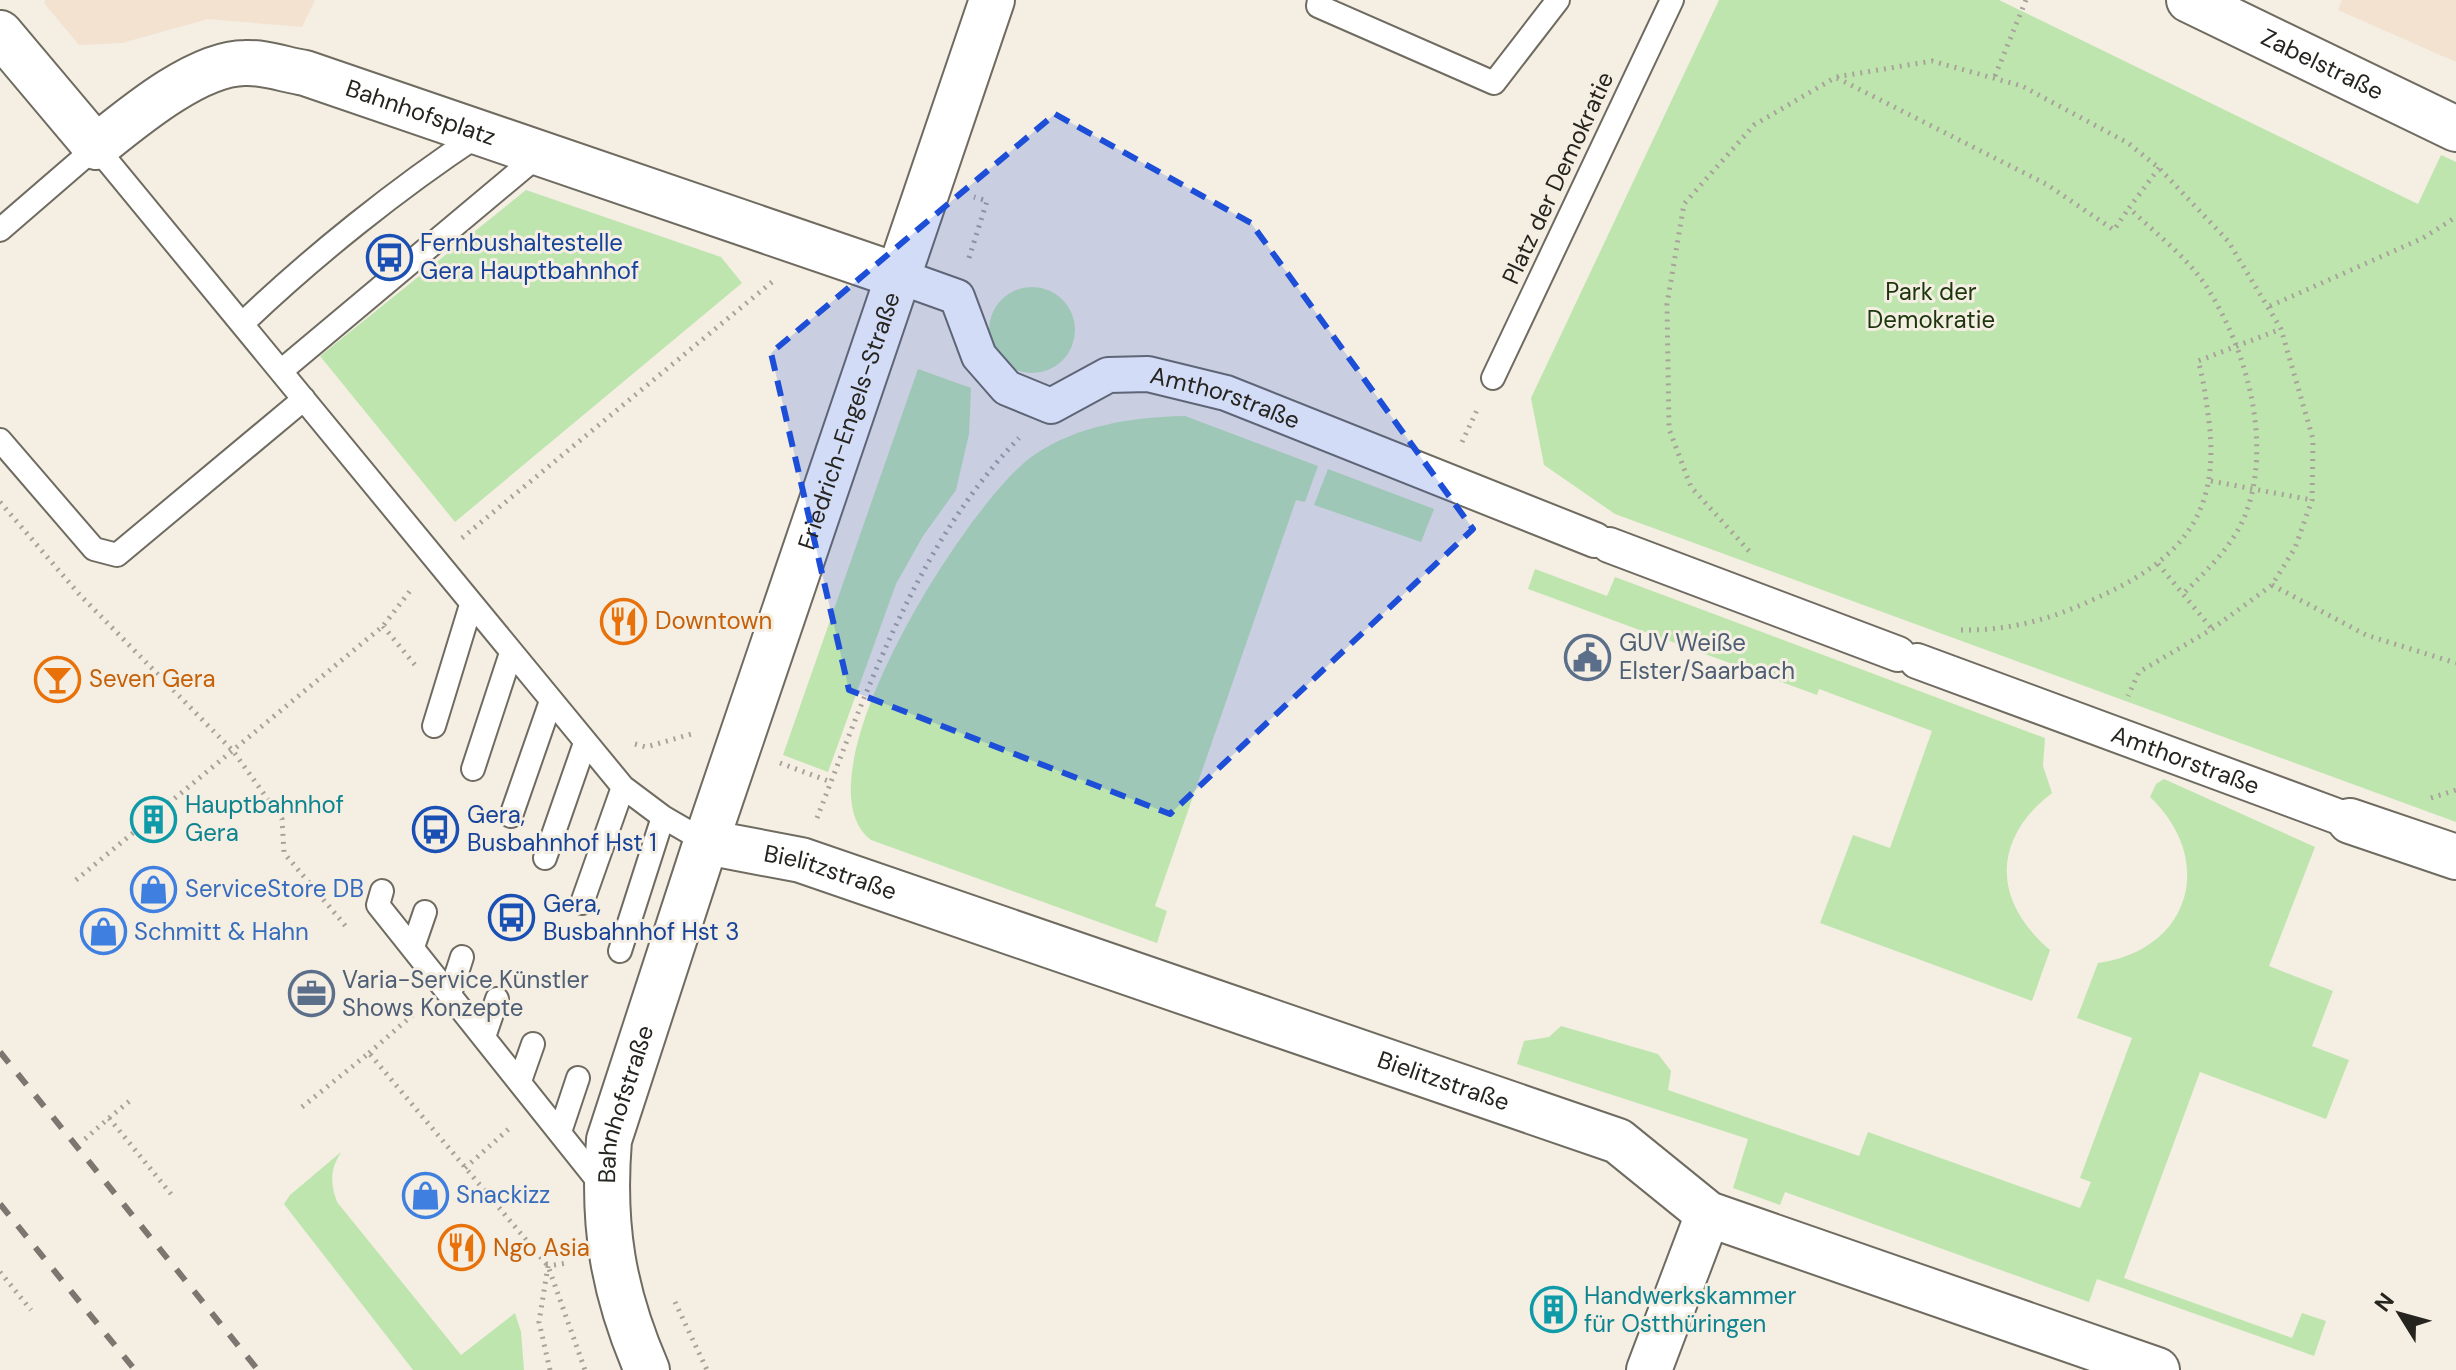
<svg xmlns="http://www.w3.org/2000/svg" width="2456" height="1370" font-family="'DM Sans',sans-serif">
<rect width="100%" height="100%" fill="#f4eee3"/>
<path fill="#f3e2d0" d="M46,0H315L302,27L208,19L122,43L79,45L44,3Z
M2342,0H2456V62L2338,10Z"/>
<path fill="#bfe5af" d="M1719,0H1999L2418,204L2441,155L2456,162V822L1615,514L1544,465L1531,398Z
M526,190L721,257L742,283L455,522L320,356Z
M989 330a43 43 0 1 1 86 0a43 43 0 1 1-86 0Z
M918,369L971,388L969,434L956,490L923,536L896,584L828,772L783,755Z
M1185,416L1318,466L1305,502L1296,500L1155,906L1167,911L1157,943L871,840C791,780 970,498 1034,455C1078,425 1133,417 1185,416Z
M1328,469L1434,509L1421,542L1314,505Z
M1535,569L1607,596L1615,577L2045,738L2043,766L2052,793C1992,839 1992,901 2050,950L2032,1001L1820,923L1853,835L1890,848L1932,731L1819,689L1817,695L1528,589Z
M2164,779L2315,847L2269,966L2333,991L2312,1046L2349,1060L2326,1119L2200,1072L2124,1278L2292,1338L2302,1313L2326,1321L2314,1356L2097,1279L2089,1302L1785,1192L1780,1205L1733,1188L1748,1139L1517,1064L1524,1041L1549,1037L1561,1026L1658,1054L1671,1071L1668,1090L1859,1156L1868,1132L2080,1208L2091,1182L2080,1178L2132,1038L2077,1018L2098,963C2190,950 2217,861 2150,797L2156,784Z
M341,1152C330,1170 330,1182 337,1202L461,1355L515,1313L521,1332L524,1370H413L284,1204L290,1195Z"/>
<g fill="none" stroke-linecap="round" stroke-linejoin="round">
<defs>
<path id="service" d="M1319,0L1318,6L1494,83L1558,0
M0,230L96,147L623,787L663,817L706,842
M242,324C313,256 398,188 480,134
M281,371L540,154
M1493,378L1672,0
M0,440L94,549L117,555L304,399
M434,726L471,605
M473,769L511,653
M511,816L551,701
M545,858L585,743
M382,891L378,905L602,1186
M582,903L623,787
M413,947L425,912
M620,951L663,817
M450,994L462,957
M484,1037L497,999
M520,1081L533,1044
M560,1132L578,1078"/>
<g id="pedestrian">
<path id="s1" d="M901,277L957,297L979,356L1007,388L1051,406L1108,375L1148,374L1226,393L1595,540"/>
<path d="M1609,545L1898,654"/>
<path id="s2" d="M1917,661L2350,821"/>
</g>
<g id="minor">
<path id="s3" d="M2189,0L2456,129"/>
<path id="s4" d="M0,33L96,147C132,118 197,63 245,63C264,62 286,70 305,73L901,277"/>
<path d="M2350,821L2456,857"/>
<path id="s5" d="M706,842L801,860L1618,1141L1708,1214L2157,1370"/>
<path id="s6" d="M647,1370C613,1292 602,1225 609,1140L706,842L992,0"/>
<path d="M1649,1370L1708,1214"/>
</g>
</defs>
<use href="#service" stroke="#6f6b60" stroke-width="26"/>
<use href="#pedestrian" stroke="#6f6b60" stroke-width="38"/>
<use href="#minor" stroke="#6f6b60" stroke-width="48"/>
<path stroke="#a7a39a" stroke-width="5" stroke-dasharray="2 6" stroke-linecap="butt" d="M1995,76L2026,0
M1837,78L2046,184L2114,230L2129,208
M2159,168L2129,208C2154,232 2187,257 2206,286C2247,349 2274,446 2244,518C2231,548 2206,571 2183,594
M969,258L987,201L974,197
M2270,306L2423,238L2456,217
M1462,442L1478,408
M2211,481L2312,500
M0,502L79,594L233,751L282,819L284,853L349,930
M462,538L772,282
M1749,551L1691,487L1669,429L1667,304L1684,204L1754,125L1836,77L1932,61L2022,86L2128,143L2159,168L2228,241L2281,329L2313,439L2312,500L2295,548L2272,585L2212,629L2139,672L2128,696
M2158,564L2212,629
M2272,585L2366,635L2456,663
M383,626L415,665
M1961,630C2006,631 2049,620 2090,601C2176,563 2221,520 2209,421C2206,401 2204,380 2198,361L2281,329
M635,744L646,747L695,733
M780,763L831,782
M2431,798L2456,790
M817,818C868,687 919,541 1019,438
M76,880L383,626L413,587
M369,1053L416,1012
M302,1107L369,1053L548,1266L585,1370
M109,1118L132,1099
M85,1139L109,1118L171,1194
M465,1168L512,1126
M0,1272L31,1310
M675,1302L707,1370
M550,1370L539,1322L548,1266L567,1263"/>
<use href="#service" stroke="#fff" stroke-width="22"/>
<use href="#pedestrian" stroke="#fff" stroke-width="34"/>
<use href="#minor" stroke="#fff" stroke-width="44"/>
<path stroke="#7b7770" stroke-width="6" stroke-dasharray="14 14" stroke-linecap="butt" d="M0,1052L258,1370
M0,1204L135,1370"/>
</g>
<path fill="#1d4ed8" fill-opacity="0.2" stroke="#1d4ed8" stroke-width="6" stroke-dasharray="16 10" stroke-linejoin="round" d="M1055,114L1251,223L1473,529L1170,814L849,690L771,353Z"/>
<defs>
<symbol id="bus-ring" viewBox="-11 -11 22 22"><circle r="9.5" fill="#f4eee3" stroke="#1a4fb4" stroke-width="1.5"/><path d="M-5-6H5V4H4V6H2V4H-2V6H-4V4H-5ZM-3.5-4V0h7V-4ZM-3.5 1.2v1.5H-2V1.2ZM2 1.2v1.5H3.5V1.2Z" fill="#1a4fb4"/></symbol>
<symbol id="restaurant-ring" viewBox="-11 -11 22 22"><circle r="9.5" fill="#f4eee3" stroke="#e8710a" stroke-width="1.5"/><path d="M-5-6h1v4h1v-4h1v4h1v-4h1v5L-1.5 .5V6h-2V.5L-5-1ZM5-6V6H3V1.5H1.5Q1.5-4 5-6Z" fill="#e8710a"/></symbol>
<symbol id="civic-ring" viewBox="-11 -11 22 22"><circle r="9.5" fill="#f4eee3" stroke="#5c6f8a" stroke-width="1.5"/><path d="M-.6-6.5H3V-4.5H.6V-3L4-1V1h2V6H-6V1h2V-1L-.6-3ZM-1.2 2.5V6h2.4V2.5Z" fill="#5c6f8a"/></symbol>
<symbol id="bar-ring" viewBox="-11 -11 22 22"><circle r="9.5" fill="#f4eee3" stroke="#e8710a" stroke-width="1.5"/><path d="M-6-5H6L.8 .8V4.5H3.5V6h-7V4.5H-.8V.8Z" fill="#e8710a"/></symbol>
<symbol id="building-ring" viewBox="-11 -11 22 22"><circle r="9.5" fill="#f4eee3" stroke="#0f9aa8" stroke-width="1.5"/><path d="M-4-6H4V6H1V3H-1V6H-4ZM-2.5-4.3h1.7v1.8h-1.7ZM.8-4.3h1.7v1.8H.8ZM-2.5-1h1.7V.8h-1.7ZM.8-1h1.7V.8H.8Z" fill="#0f9aa8"/></symbol>
<symbol id="shop-ring" viewBox="-11 -11 22 22"><circle r="9.5" fill="#f4eee3" stroke="#3f7fe0" stroke-width="1.5"/><path d="M-5-2.5h2.3a2.7 3.5 0 0 1 5.4 0H5L5.5 6h-11ZM-1.5-2.5h3a1.5 2.3 0 0 0-3 0Z" fill="#3f7fe0"/></symbol>
<symbol id="office-ring" viewBox="-11 -11 22 22"><circle r="9.5" fill="#f4eee3" stroke="#5c6f8a" stroke-width="1.5"/><path d="M-6-3h4V-5.5h4V-3h4V5H-6ZM-1-4.5V-3h2v-1.5ZM-6 0V1H6V0Z" fill="#5c6f8a"/></symbol>
</defs>
<g fill-rule="evenodd">
<use href="#bus-ring" x="364" y="232" width="51" height="51"/>
<use href="#restaurant-ring" x="598" y="596" width="51" height="51"/>
<use href="#civic-ring" x="1562" y="632" width="51" height="51"/>
<use href="#bar-ring" x="32" y="654" width="51" height="51"/>
<use href="#building-ring" x="128" y="794" width="51" height="51"/>
<use href="#bus-ring" x="410" y="804" width="51" height="51"/>
<use href="#shop-ring" x="128" y="864" width="51" height="51"/>
<use href="#bus-ring" x="486" y="892" width="51" height="51"/>
<use href="#shop-ring" x="78" y="906" width="51" height="51"/>
<use href="#office-ring" x="286" y="968" width="51" height="51"/>
<use href="#shop-ring" x="400" y="1170" width="51" height="51"/>
<use href="#restaurant-ring" x="436" y="1222" width="51" height="51"/>
<use href="#building-ring" x="1528" y="1284" width="51" height="51"/>
</g>
<g text-anchor="middle" stroke-width="6" stroke-linejoin="round" paint-order="stroke">
<g font-size="24" fill="#26241f" stroke="#f4eee3">
<text dy="8" stroke="none"><textPath href="#s3" startOffset="148">Zabelstraße</textPath></text>
<text dy="8" stroke="none"><textPath href="#s4" startOffset="506">Bahnhofsplatz</textPath></text>
<text transform="translate(1558 178) rotate(-65)" y="8">Platz der Demokratie</text>
<text dy="8" stroke="none"><textPath href="#s1" startOffset="398">Amthorstraße</textPath></text>
<text dy="8" stroke="none"><textPath href="#s6" startOffset="994">Friedrich-Engels-Straße</textPath></text>
<text dy="8" stroke="none"><textPath href="#s2" startOffset="286">Amthorstraße</textPath></text>
<text dy="8" stroke="none"><textPath href="#s5" startOffset="128">Bielitzstraße</textPath></text>
<text dy="8" stroke="none"><textPath href="#s5" startOffset="776">Bielitzstraße</textPath></text>
<text dy="8" stroke="none"><textPath href="#s6" startOffset="274">Bahnhofstraße</textPath></text>
</g>
<g font-size="24" fill="#164399" stroke="#f4eee3" text-anchor="start">
<text x="420" y="251">Fernbushaltestelle<tspan x="420" dy="28">Gera Hauptbahnhof</tspan></text>
<text x="467" y="823">Gera,<tspan x="467" dy="28">Busbahnhof Hst 1</tspan></text>
<text x="543" y="912">Gera,<tspan x="543" dy="28">Busbahnhof Hst 3</tspan></text>
</g>
<g font-size="24" fill="#1a360a" stroke="#f4eee3">
<text x="1931" y="300">Park der<tspan x="1931" dy="28">Demokratie</tspan></text>
</g>
<g font-size="24" fill="#c56008" stroke="#f4eee3" text-anchor="start">
<text x="655" y="629">Downtown</text>
<text x="89" y="687">Seven Gera</text>
<text x="493" y="1256">Ngo Asia</text>
</g>
<g font-size="24" fill="#4e5e75" stroke="#f4eee3" text-anchor="start">
<text x="1619" y="651">GUV Weiße<tspan x="1619" dy="28">Elster/Saarbach</tspan></text>
<text x="342" y="988">Varia-Service Künstler<tspan x="342" dy="28">Shows Konzepte</tspan></text>
</g>
<g font-size="24" fill="#0d838f" stroke="#f4eee3" text-anchor="start">
<text x="185" y="813">Hauptbahnhof<tspan x="185" dy="28">Gera</tspan></text>
<text x="1584" y="1304">Handwerkskammer<tspan x="1584" dy="28">für Ostthüringen</tspan></text>
</g>
<g font-size="24" fill="#366cbe" stroke="#f4eee3" text-anchor="start">
<text x="185" y="897">ServiceStore DB</text>
<text x="134" y="940">Schmitt &amp; Hahn</text>
<text x="456" y="1203">Snackizz</text>
</g>
</g>
<g transform="translate(2400 1314) rotate(307)" stroke="#f4eee3" stroke-width="6" paint-order="stroke">
<path d="M0-6L14 30L0 20L-14 30Z" fill="#26241f"/>
<text y="-12" font-size="22" font-weight="bold" text-anchor="middle" fill="#26241f">N</text>
</g>
</svg>
